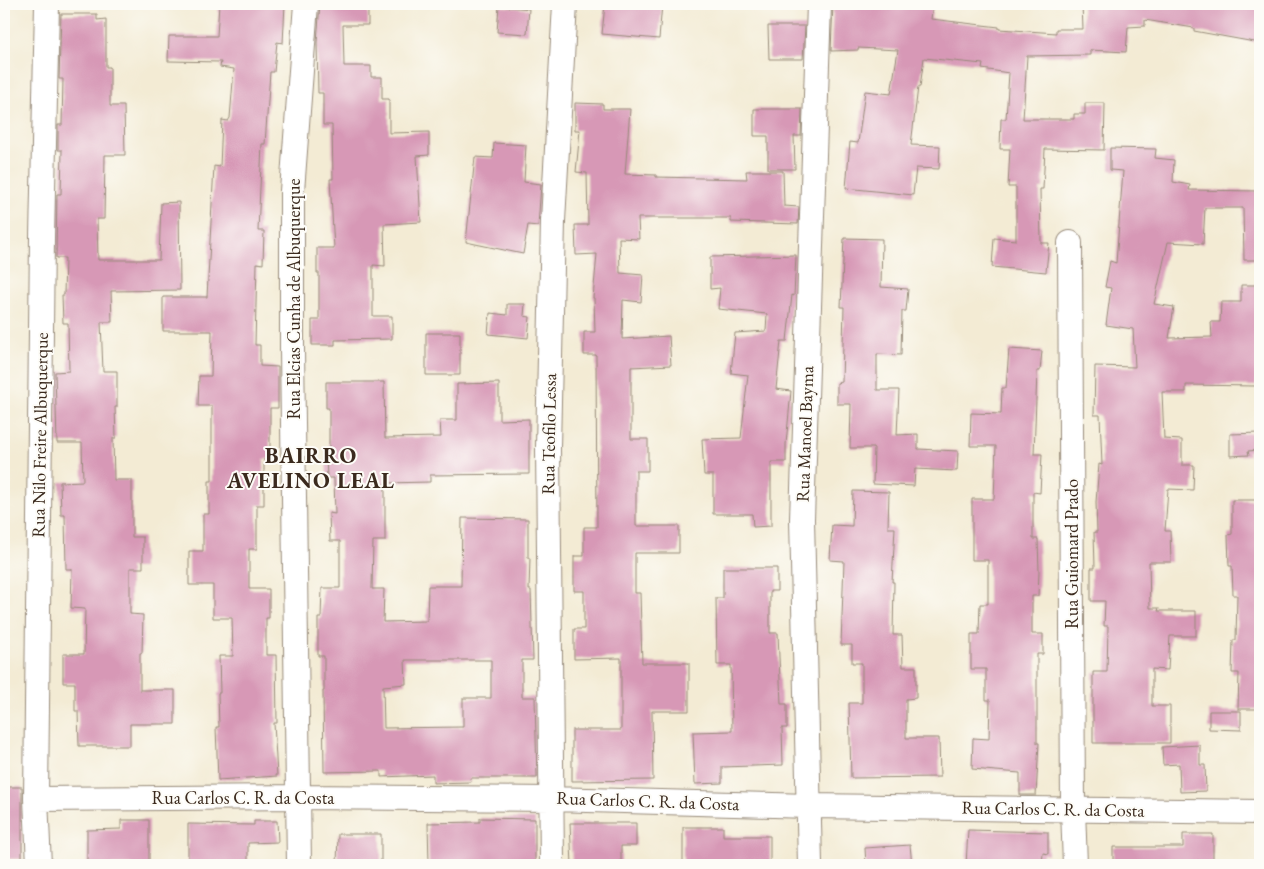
<svg xmlns="http://www.w3.org/2000/svg" width="1264" height="869" font-family="'EB Garamond',serif">
<rect width="100%" height="100%" fill="#fdfcf7"/>
<filter id="ink" filterUnits="userSpaceOnUse"><feTurbulence type="fractalNoise" baseFrequency=".02" numOctaves="2"/><feDisplacementMap in="SourceGraphic" scale="10" xChannelSelector="R" yChannelSelector="G"/><feConvolveMatrix kernelMatrix="1 2 1 2 8 2 1 2 1" color-interpolation-filters="sRGB"/></filter>
<filter id="wash" filterUnits="userSpaceOnUse"><feTurbulence type="fractalNoise" baseFrequency=".0096" numOctaves="4" result="noise"/><feDisplacementMap in="SourceGraphic" scale="20" xChannelSelector="R" yChannelSelector="G"/><feGaussianBlur stdDeviation="1.12" result="paint"/><feColorMatrix in="noise" values="0 0 0 0 0 0 0 0 0 0 0 0 0 0 0 0 0 1.4 0 .05"/><feComposite in="paint" operator="in"/></filter>
<g filter="url(#wash)">
<rect width="100%" height="100%" fill="#f3ebd4"/>
<g id="blocks">
<path fill="#d798b6" fill-rule="evenodd" d="M219,4H285L283,43L277,42L274,72H270L265,144H262L258,231H264L263,264L257,263L255,345H260V366L278,367V408H270V459H264V505H257V549H249V589H269V618H266V655H276L277,723H274L277,776L218,780L216,727H219L218,693H220L219,656H233L232,618H213V585H189V551H203V514H209V481H212V406H198L199,376H211L212,331H163V297H207L214,166L220,167L222,120L228,121L230,118L234,69L220,67L221,62L168,61L169,36H217Z
M320,4H368V25H343L344,66H371V77H382V99H389V133L429,132V155L417,156L421,222L384,224L385,266L373,265V316H392V339L335,340V345H312V320H319V273H317V248H334L330,179H333L332,125H323V93H318L317,42Z
M605,4H662L659,39L602,34Z
M833,4H933L931,19L999,27V29L1056,33V29H1083L1082,4H1260V43L1194,31V28L1145,20V26L1128,27L1126,52L1090,50V55L1027,56L1023,119H1074V114H1085V103H1105L1104,150L1045,149L1043,189H1040L1041,243H1049L1046,272L992,267L994,238L1016,240V187H1008L1010,149H1000L1001,119H1006L1009,73L982,69L983,64L924,58L920,87H918L911,145L940,146L939,169L916,168L913,195L846,188L850,142L858,143L865,91L891,94L898,50L858,48V50L831,51Z
M499,6L529,9L527,34L497,32Z
M61,14H97V20L106,19V67H110V106H124L125,155H105L104,219H97L98,260H159L161,203L179,202L180,290L111,291L112,322H101L103,371H117V407H115L116,438H113L114,480H132V537H143V568H130V614L143,615L142,653H140V690H175V724H130V746H79L78,711H75V683H63V654H84L85,609L71,608L72,569H66L65,515H61L60,482L83,481L82,443H57L55,372L69,371L68,323H63L62,295H64L65,258H56L57,194H61L62,150H58V125H62L63,79H59Z
M768,26H805L803,59H769Z
M575,103L603,104V109H630L625,174L656,175V177L747,179L746,171H783L784,206L799,207L798,224L731,222V218H638L639,239L619,238L620,273L643,275L641,302L623,300L622,339L669,336L671,365L631,367V439H648V471H636V526H679V553H635V593H640L642,663H689V711H652L653,780L572,781V730H621V658L574,659V629H584V591H574V556H584V527H597L596,355H584V332H595L594,298H593L597,254L576,255L575,225H588L587,173L576,172L580,130H575Z
M754,109H802L801,136H794L795,169H768V136H754Z
M494,143L526,145L524,182L541,184L538,226L528,225L523,254L466,242L475,157L493,158Z
M1110,148L1156,149L1155,158L1174,160L1173,182L1190,185L1189,190L1260,191V260H1244L1243,208H1205L1203,244L1168,242L1154,304L1174,307L1169,338L1212,337L1211,322H1220L1221,302H1241V285H1260L1259,345H1258L1256,386L1186,385V392H1162L1164,439L1182,440V465H1194L1193,490L1168,489L1165,531H1170L1171,562H1149L1150,608H1159L1158,611H1196V636H1170L1168,670L1152,669V706H1170V743H1093V672H1107L1108,626H1104L1105,601H1091V568H1095L1094,532H1097L1096,502L1099,464L1102,465L1100,415H1094L1095,366L1135,367L1133,329L1106,325L1111,288L1105,287L1110,261L1116,263L1123,171L1110,170Z
M844,238L882,239L881,287L908,289L906,311H902L901,355L877,354V390H899L897,435L918,434V449L958,451L957,471L915,469L914,486L873,484L874,448H850L851,404H837V383L842,382L844,307H841Z
M796,255L794,296L792,295L787,341H781L776,389L791,391L786,444V462H771V526L753,527L752,514H713V475H704L702,439L741,438L748,375L731,373L735,333L766,331L767,314L718,309L720,288L710,289V257Z
M507,304H525L524,316L530,317L528,338L488,334L490,313L507,315Z
M426,333H460V375H426Z
M1009,349L1042,351L1040,371H1037L1034,454H1042L1040,493L1033,492V539H1038L1039,572L1038,596H1032V634H1043V654H1037V743H1039L1036,795H1020V773L972,769L973,738L989,739L990,700H986V669H971V634H979L980,604H988V560H972V499H994L996,446H970L971,413L1001,414L1002,388H1006Z
M326,382H384L385,438L441,437L440,420H457V384L499,383V420L529,419V474L430,475V482L385,483V541H373L372,589H384L383,622L427,621L428,586H461L462,518L528,519V558H530L529,590H531L533,660H522V697H535L537,778H470L471,782L433,783V775L381,777V771L324,772L323,691H324V656H318V618H321L322,588H340V541H330L329,513L335,514L334,478H327L326,456H329V408H326ZM405,660H491V698H463V727L384,728L383,686L406,684Z
M1260,433V450L1248,451L1249,455L1230,456V434Z
M853,491L889,492L888,528H895L892,582H894L893,635H902L903,667H916V698L906,699V738H939L940,777L851,778L849,703H862V663H852V645H841L844,561L830,560L832,525L852,526Z
M1232,500H1260V709H1238L1239,673H1232L1233,640H1236L1237,595H1233L1232,566H1229L1228,535L1232,534Z
M723,568H777V591H770V633H778L781,704H787V728H782L783,765L722,767V783L695,784L693,732L732,731L731,665H717L716,598H723Z
M1209,711H1241V730L1209,729Z
M1200,745V765H1205L1206,791L1180,792L1179,764L1163,765L1162,747Z
M4,787H22V859H4Z
M480,818L535,819V865H429L428,823L480,822Z
M121,820H149V865H87V830L121,829Z
M254,821H277L278,842L248,843V865H188V824L254,825Z
M570,823H636V846H621V865H572Z
M683,827H723V836H770V865H683Z
M968,830L1048,832V854L1043,853L1042,865H966Z
M338,834H381V865H337Z
M1183,834H1213V865H1113V847H1183Z
M910,845L912,865H866L865,848Z"/>
</g>
</g>
<g filter="url(#ink)">
<use href="#blocks" fill-opacity="0" stroke="#978a79" stroke-width="1"/>
<g fill="none" stroke-linecap="round" stroke-linejoin="round">
<defs>
<path id="minor" d="M1070,243L1073,809L1075,865
M36,799L297,797L551,799L809,806L1260,812
M39,865L36,799L42,237L47,4
M299,865L292,349V191L306,4
M552,865L548,447L553,221L565,4
M810,865L802,519L819,4"/>
</defs>
<use href="#minor" stroke="#978a79" stroke-width="26"/>
<use href="#minor" stroke="#fff" stroke-width="24"/>
</g>
</g>
<g text-anchor="middle" stroke-width="4" stroke-linejoin="round" paint-order="stroke">
<g font-size="18" fill="#3b2a1e" stroke="#fdfcf7">
<text transform="translate(294 299) rotate(-90)" y="6">Rua Elcias Cunha de Albuquerque</text>
<text transform="translate(549 434) rotate(-89)" y="6">Rua Teofilo Lessa</text>
<text transform="translate(805 434) rotate(-88)" y="6">Rua Manoel Bayma</text>
<text transform="translate(40 435) rotate(-89)" y="6">Rua Nilo Freire Albuquerque</text>
<text transform="translate(1072 554) rotate(-90)" y="6">Rua Guiomard Prado</text>
<text x="243" y="804">Rua Carlos C. R. da Costa</text>
<text transform="translate(648 801) rotate(2)" y="6">Rua Carlos C. R. da Costa</text>
<text transform="translate(1053 809) rotate(1)" y="6">Rua Carlos C. R. da Costa</text>
</g>
<g font-size="22" font-weight="bold" letter-spacing="1" fill="#3b2a1e" stroke="#fdfcf7">
<text x="311" y="463">BAIRRO<tspan x="311" dy="25">AVELINO LEAL</tspan></text>
</g>
</g>
<rect width="1264" height="869" fill="none" stroke="#fdfcf7" stroke-width="20"/>
</svg>
